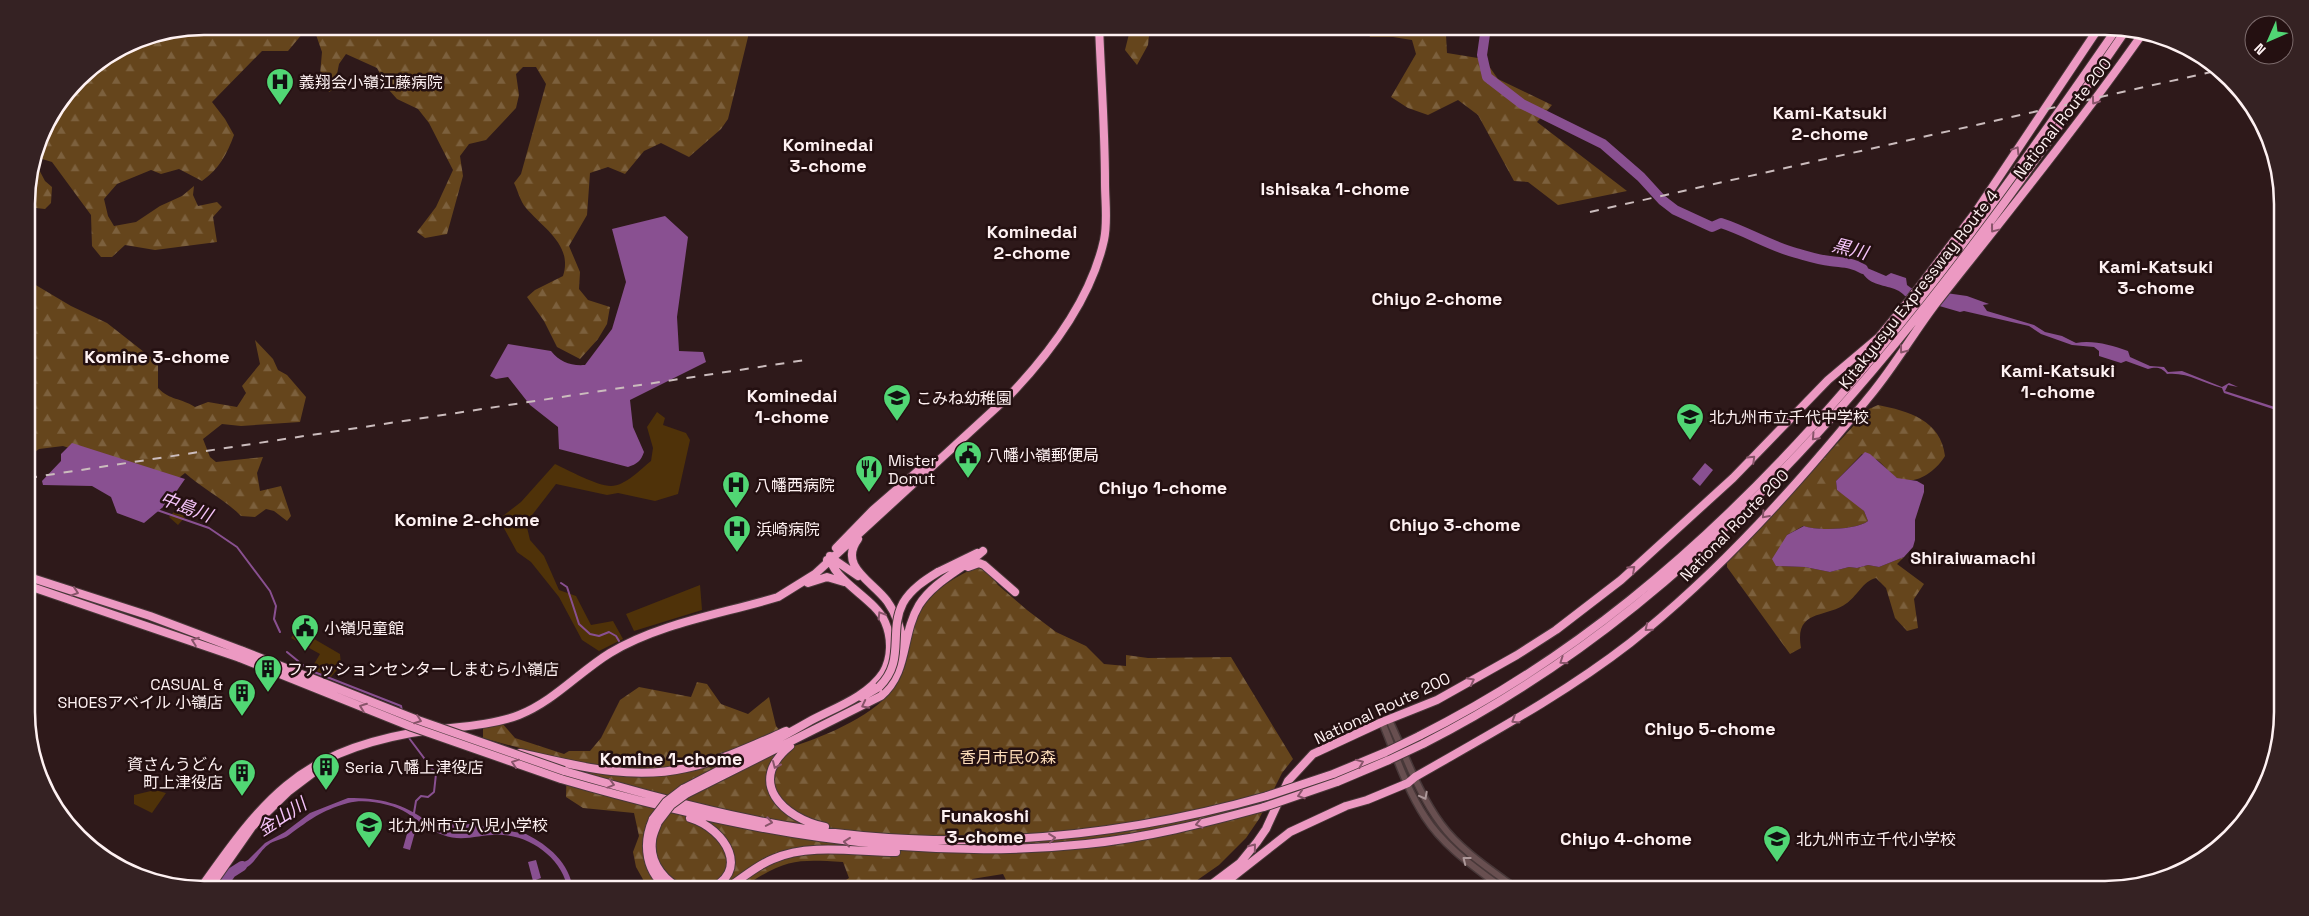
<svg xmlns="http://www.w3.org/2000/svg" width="2309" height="916" font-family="'Space Grotesk','Noto Sans JP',sans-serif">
<defs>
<pattern id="forest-firs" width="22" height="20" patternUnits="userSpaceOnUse" patternTransform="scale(1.25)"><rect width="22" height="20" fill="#65451c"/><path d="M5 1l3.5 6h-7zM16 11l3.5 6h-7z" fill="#7c603d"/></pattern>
</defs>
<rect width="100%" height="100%" fill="#2e191a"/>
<path fill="#4f3209" d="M657,412L665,418L663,425L686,433L690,440L678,494L655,501L618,493L607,495L556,484L526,523L530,540L544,556L559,590L576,596L591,625L613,621L623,639L599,651L582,640L559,597L531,562L517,552L499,519L521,502L555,464C568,470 597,486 611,486C625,486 641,469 651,461L653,448L647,427Z
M177,509L186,516L178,525L169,517Z
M700,585L702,610L634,631L626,614Z
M297,629L340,654L341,665L331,677L311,669L320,654L291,638Z
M155,790L166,793L152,813L134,804V795Z"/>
<path fill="url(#forest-firs)" d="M204,26H747L748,37L728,119L721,129L689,157L661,143L644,151L625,174L608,167L590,173L587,215L569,246L580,272L579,289L588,300L610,307L607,324L598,339L580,359L557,347L544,321L527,297L535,290L563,276C573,245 544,229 526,208C520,201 518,191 514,183L521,174L546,84L536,67H523L516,74L519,95L516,108L486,140L469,144L460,156L463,176L447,234L425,238L417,232L436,207L453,170L429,123L418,109L397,99L389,90L377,68L346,54L339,64L334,89L329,92L320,75L322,52L314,29L303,33L288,51H262L212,102L225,119L234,135C227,154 219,169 202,181L179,169L161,174L151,170L117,184L104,199L108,216L114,226L136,222L160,206L182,196L194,186L193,195L198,206L217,202L222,207L213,217L217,242L155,250L125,245L112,257H101L92,246L91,215L52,162L39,158L36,164L45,181L52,187L51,203L45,209L27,207V192L45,125L87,71L136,40Z
M1131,26H1150L1148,45L1137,65L1125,50Z
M1366,26H1448L1446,35L1447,53L1484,59L1498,79L1552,105L1537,122L1627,191L1558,205L1528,182L1514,181L1478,115L1458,100L1428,115L1408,108L1391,97L1416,54L1412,40L1393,37H1370Z
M34,284L71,306L107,323L158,363V388C171,401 179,397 195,407L208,402L237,407L246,393L242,386L260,364L255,340L273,359L278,370L287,375L306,397L300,422L241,426L222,424L203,439L210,457L216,462L263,457L257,473L260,491L281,486L291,516L287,521L274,511L266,509L255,517L241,516C224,499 203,489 185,473L175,481L63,446L39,449L28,457L27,290Z
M1878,405C1908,411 1941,420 1945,456C1936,471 1915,487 1897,478C1889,474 1884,464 1877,460C1872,457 1867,456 1862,454L1836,481L1837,490L1855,502L1864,511L1868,521C1857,530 1816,531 1803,526L1787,535L1776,566L1805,567L1830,572L1849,567L1857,568L1868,565L1879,567L1904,557L1897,564L1924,584L1914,599L1918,628L1907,631L1895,618L1886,588L1876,578C1862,582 1859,594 1847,603C1826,619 1794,608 1801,648L1790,654L1727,567V563L1869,409Z
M978,566L989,573L998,585L1027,610L1056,632L1086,646L1104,664L1126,666V655L1148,658L1231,657L1293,759L1282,773L1259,819L1246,838L1219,865L1183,890H1011L1003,874L972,879L974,890H831L849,878L843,862C803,860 789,858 754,880L757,887L752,890H649L636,867L633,852L639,836L634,813L583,808L566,797L567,761L483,738V727L501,722L515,738L564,754L569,751H590L601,738L620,700L639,687L691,697L697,682L707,684L721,704L748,714L769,697L776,726L794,746C826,736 878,714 897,684C907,668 908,652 912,634C920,597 947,581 978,566Z"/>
<path fill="#895091" d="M665,216L688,237L677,317L679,351L703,352L706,362L630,400L633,427L644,452C641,461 637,464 628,467L559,449L558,427L530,405L508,377L496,379L490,376L508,344L551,351C560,362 570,366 585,365L612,329L626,282L612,229Z
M1853,262L1886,276L1891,273L1906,278L1907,285L1911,288L1967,296L1989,304L1983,305L1987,311L2034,325L2045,332L2062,336L2076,343C2093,340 2111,345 2128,351L2130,357L2150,366L2164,367L2168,372L2182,371L2222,387L2229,383L2238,387L2228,385L2225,391L2281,409L2282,412L2224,393L2222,388C2202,383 2188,372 2167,374C2161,367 2156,367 2148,369L2126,361L2121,363L2099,356V351L2094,347L2072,345L2041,334L2029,326L1964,311L1960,312L1905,296C1895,285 1881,288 1869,280C1862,275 1862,269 1852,265Z
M72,443L185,479L169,502L144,523L117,513L111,497L92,486L43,485L42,481L61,461V454Z
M1865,452L1870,454L1897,478L1917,481L1924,485V492L1915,520V540L1913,547L1904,557L1879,567L1868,565L1857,568L1849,567L1830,572L1805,567L1776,566L1772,559L1787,535L1804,526C1816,531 1857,530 1868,521L1864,511L1837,490L1836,481Z
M1705,463L1713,470L1700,486L1692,479Z
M348,798C380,798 403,803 428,822L431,817L526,834C548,845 570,863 573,890H568C563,860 533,837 503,835C482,833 464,843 443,835C429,830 419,821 407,813C393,804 365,798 348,803C320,811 311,819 289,835C282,840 274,840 268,845C261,850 257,859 250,865C245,869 237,873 230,876L234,867L248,860L265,843L285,832L310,813Z
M408,830L415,832L410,850L403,848Z
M536,860L541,878L533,881L528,862Z"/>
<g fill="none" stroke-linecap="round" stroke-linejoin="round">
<path stroke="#895091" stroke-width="2" d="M157,510L209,528L237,547L270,591L276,606L274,619L280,632
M561,583L567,587L579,624L590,634L599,636L609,632L616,636L619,641
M287,652L309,670L401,706L402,711
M409,738L436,774L434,792L428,797L421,796L416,801L414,813"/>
<path stroke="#895091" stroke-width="10" d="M1482,26L1485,34L1482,55L1487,77L1522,104L1603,144L1641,177L1662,200L1675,210L1712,227L1721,223C1746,231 1770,246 1796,253C1807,256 1819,260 1830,261C1843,263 1851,262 1863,269
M219,890L231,873L242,866"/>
<defs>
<path id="secondary" d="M1389,720C1405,754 1418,793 1441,824C1460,850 1491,870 1517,889
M1382,722C1395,753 1406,788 1425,817C1445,848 1476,868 1505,890"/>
<path id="highway" d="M858,539C838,566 872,581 887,601C897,615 902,631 903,648
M836,548L873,510L926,464
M827,560L836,561L858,576
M968,567L979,563L984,565L1015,592
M938,572L977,553
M29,577L150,616L243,651
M808,583L827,577L844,582
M29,586L240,658
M862,697L879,687
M1419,736C1725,583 1927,303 2117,28
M1423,744C1730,588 1936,307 2126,30
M790,746C746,782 783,818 825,827
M520,753C574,765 630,781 686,768C721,761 754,745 786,731
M564,771C627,789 690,807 754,820C928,855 1097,844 1267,796
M1333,774L1386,752
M561,779C733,829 907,863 1086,844C1146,838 1205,823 1264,807
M1337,782L1389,760
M683,789C726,767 768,745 810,721C834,708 867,697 883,673C892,658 892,638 885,622C875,598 831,580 830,556
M686,794L881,696C909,672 901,635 919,605C934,581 963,569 983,551
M690,818C726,829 752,873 707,890
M653,819C642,844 645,874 671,890
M658,822C656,828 652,835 652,841C649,863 666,884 686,890
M200,889C263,800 297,754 411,733C445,727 488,727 519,715C554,701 579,672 610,653C660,623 722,614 778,597L815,574L1010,395C1051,352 1091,299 1104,240C1108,221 1105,202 1105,183C1105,130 1101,78 1099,26
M208,890L252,827L289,791L326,763
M724,890C741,880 755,866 773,859C810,843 856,852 896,852
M1204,890L1240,863L1257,842L1266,829L1288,781L1313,754L1382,722L1437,700L1517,655L1556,630L1621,580L1733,478L1828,380L1879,337L1907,303L1975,213L2100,26
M1216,890L1290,832L1346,806L1367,800L1408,783L1415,777C1488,735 1563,695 1630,643C1721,571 1800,482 1873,392C1895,365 1913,334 1934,306C2005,216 2077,127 2143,33"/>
</defs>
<use href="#secondary" stroke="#483839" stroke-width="9"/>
<use href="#highway" stroke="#483839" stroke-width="10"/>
<use href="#secondary" stroke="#684f50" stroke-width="6"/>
<use href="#highway" stroke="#ec99c2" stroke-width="8"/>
<path stroke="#cbbcbd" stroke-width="2" stroke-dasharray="9 9" stroke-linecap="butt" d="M1590,212L2220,70
M28,478L805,360"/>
<defs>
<path id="highway-bridge" d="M243,651L415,719L564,771
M240,658L412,727L561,779
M879,687C906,661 888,632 903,603C911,589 925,580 938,572
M1386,752L1419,736
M1389,760L1423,744
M1267,796L1333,774
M1264,807L1337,782
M653,819L666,802L683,789
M658,822L671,805L686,794"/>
</defs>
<use href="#highway-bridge" stroke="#483839" stroke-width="10" stroke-linecap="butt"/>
<use href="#highway-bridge" stroke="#ec99c2" stroke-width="8"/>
</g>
<defs><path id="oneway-chevron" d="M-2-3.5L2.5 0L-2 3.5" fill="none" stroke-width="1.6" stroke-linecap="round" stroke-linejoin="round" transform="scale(1.25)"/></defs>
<g stroke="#88546a">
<use href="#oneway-chevron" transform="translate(2095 101) rotate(126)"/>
<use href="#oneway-chevron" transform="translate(2016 150) rotate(-58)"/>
<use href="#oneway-chevron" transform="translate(1994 229) rotate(127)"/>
<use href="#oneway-chevron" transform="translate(1903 350) rotate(127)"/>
<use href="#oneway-chevron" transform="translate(1815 437) rotate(133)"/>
<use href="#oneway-chevron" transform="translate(1752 459) rotate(-44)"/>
<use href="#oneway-chevron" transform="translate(1765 515) rotate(132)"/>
<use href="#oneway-chevron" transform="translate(1632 569) rotate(-42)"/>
<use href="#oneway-chevron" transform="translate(75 592) rotate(18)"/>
<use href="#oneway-chevron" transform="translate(881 615) rotate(-122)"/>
<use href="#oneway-chevron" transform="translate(1648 628) rotate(140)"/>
<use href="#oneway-chevron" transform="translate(195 641) rotate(-160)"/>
<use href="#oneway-chevron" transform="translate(1563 661) rotate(146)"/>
<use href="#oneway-chevron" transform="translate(1471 681) rotate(-28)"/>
<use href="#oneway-chevron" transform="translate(865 705) rotate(153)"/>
<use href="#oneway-chevron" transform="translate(363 707) rotate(-159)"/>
<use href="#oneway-chevron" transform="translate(418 720) rotate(20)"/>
<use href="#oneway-chevron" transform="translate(1515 720) rotate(148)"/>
<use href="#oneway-chevron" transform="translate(515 763) rotate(-161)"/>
<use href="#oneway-chevron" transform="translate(1360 763) rotate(-22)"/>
<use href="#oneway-chevron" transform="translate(776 765) rotate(114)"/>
<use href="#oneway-chevron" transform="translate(611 784) rotate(15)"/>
<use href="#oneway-chevron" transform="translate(1301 795) rotate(162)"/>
<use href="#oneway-chevron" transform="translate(769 822) rotate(10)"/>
<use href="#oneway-chevron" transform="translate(1199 824) rotate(167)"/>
<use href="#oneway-chevron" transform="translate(1052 838) rotate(-6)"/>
<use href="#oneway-chevron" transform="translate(847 842) rotate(-174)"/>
<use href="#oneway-chevron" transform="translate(1253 847) rotate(-51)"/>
</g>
<g stroke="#ac9899">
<use href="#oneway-chevron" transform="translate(1424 796) rotate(62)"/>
<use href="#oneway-chevron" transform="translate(1466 860) rotate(-142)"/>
</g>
<defs>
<symbol id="hospital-pin" viewBox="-11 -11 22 30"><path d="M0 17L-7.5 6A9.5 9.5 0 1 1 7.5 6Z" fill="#51d674" stroke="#241011"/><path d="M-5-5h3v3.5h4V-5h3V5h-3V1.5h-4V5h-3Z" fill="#111"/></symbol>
<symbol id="school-pin" viewBox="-11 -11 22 30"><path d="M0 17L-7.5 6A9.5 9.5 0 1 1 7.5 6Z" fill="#51d674" stroke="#241011"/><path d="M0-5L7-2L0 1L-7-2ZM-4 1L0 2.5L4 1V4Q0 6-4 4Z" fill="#111"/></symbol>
<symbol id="civic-pin" viewBox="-11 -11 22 30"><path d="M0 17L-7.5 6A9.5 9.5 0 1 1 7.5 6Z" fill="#51d674" stroke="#241011"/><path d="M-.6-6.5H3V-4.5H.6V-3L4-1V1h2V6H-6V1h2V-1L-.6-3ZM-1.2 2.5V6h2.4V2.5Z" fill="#111"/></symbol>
<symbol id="restaurant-pin" viewBox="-11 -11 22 30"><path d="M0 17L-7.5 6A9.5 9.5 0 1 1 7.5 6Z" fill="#51d674" stroke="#241011"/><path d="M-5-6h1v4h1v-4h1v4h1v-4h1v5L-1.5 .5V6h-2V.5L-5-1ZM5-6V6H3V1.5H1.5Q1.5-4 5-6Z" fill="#111"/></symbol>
<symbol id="building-pin" viewBox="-11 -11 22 30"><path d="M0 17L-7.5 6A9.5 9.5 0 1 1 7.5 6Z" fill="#51d674" stroke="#241011"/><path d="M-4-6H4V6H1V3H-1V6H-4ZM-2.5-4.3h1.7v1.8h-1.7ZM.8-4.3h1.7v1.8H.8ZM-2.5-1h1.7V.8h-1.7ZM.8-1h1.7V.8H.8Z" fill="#111"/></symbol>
</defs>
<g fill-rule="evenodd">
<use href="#hospital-pin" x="264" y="66" width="32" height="43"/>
<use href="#school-pin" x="881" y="382" width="32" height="43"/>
<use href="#school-pin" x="1674" y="401" width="32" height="43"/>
<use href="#civic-pin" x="952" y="439" width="32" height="43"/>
<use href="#restaurant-pin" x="853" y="453" width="32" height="43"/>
<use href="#hospital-pin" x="720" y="469" width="32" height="43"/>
<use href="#hospital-pin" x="721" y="513" width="32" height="43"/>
<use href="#civic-pin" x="289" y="612" width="32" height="43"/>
<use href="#building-pin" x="252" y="653" width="32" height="43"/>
<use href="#building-pin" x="226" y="677" width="32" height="43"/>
<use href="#building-pin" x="310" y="751" width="32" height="43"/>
<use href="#building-pin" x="226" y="757" width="32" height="43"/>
<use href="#school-pin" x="353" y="809" width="32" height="43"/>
<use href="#school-pin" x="1761" y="823" width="32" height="43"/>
</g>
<g text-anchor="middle" stroke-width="5" stroke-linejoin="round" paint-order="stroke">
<g font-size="16" fill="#fef1f2" stroke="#241011" text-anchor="start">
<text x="299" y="88">義翔会小嶺江藤病院</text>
<text x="916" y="404">こみね幼稚園</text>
<text x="1709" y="423">北九州市立千代中学校</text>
<text x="987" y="461">八幡小嶺郵便局</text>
<text x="888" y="466">Mister<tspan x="888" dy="18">Donut</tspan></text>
<text x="755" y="491">八幡西病院</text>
<text x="756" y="535">浜崎病院</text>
<text x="324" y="634">小嶺児童館</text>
<text x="287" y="675">ファッションセンターしまむら小嶺店</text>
<text x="223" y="690" text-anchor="end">CASUAL &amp;<tspan x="223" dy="18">SHOESアベイル 小嶺店</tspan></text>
<text x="223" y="770" text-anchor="end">資さんうどん<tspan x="223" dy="18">町上津役店</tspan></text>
<text x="345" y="773">Seria 八幡上津役店</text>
<text x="388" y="831">北九州市立八児小学校</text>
<text x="1796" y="845">北九州市立千代小学校</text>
</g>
<g font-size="16" fill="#fef1f2" stroke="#241011">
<text transform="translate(2062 118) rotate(-52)" y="6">National Route 200</text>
<text transform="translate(1918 289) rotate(-52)" y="6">Kitakyusyu Expressway Route 4</text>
<text transform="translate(1734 525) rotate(-46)" y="6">National Route 200</text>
<text transform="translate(1382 708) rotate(-25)" y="6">National Route 200</text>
</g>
<g font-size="16" fill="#feddb9" stroke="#241011">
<text x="1008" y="763">香月市民の森</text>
</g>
<g font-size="18" font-weight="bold" fill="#fef1f2" stroke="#241011">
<text x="1830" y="119">Kami-Katsuki<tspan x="1830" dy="21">2-chome</tspan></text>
<text x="828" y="151">Kominedai<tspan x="828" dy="21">3-chome</tspan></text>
<text x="1335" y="195">Ishisaka 1-chome</text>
<text x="1032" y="238">Kominedai<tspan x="1032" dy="21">2-chome</tspan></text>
<text x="2156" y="273">Kami-Katsuki<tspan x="2156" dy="21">3-chome</tspan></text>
<text x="1437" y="305">Chiyo 2-chome</text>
<text x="157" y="363">Komine 3-chome</text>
<text x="2058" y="377">Kami-Katsuki<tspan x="2058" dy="21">1-chome</tspan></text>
<text x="792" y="402">Kominedai<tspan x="792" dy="21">1-chome</tspan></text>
<text x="1163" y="494">Chiyo 1-chome</text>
<text x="467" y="526">Komine 2-chome</text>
<text x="1455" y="531">Chiyo 3-chome</text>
<text x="1973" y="564">Shiraiwamachi</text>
<text x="1710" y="735">Chiyo 5-chome</text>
<text x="671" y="765">Komine 1-chome</text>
<text x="985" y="822">Funakoshi<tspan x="985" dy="21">3-chome</tspan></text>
<text x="1626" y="845">Chiyo 4-chome</text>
</g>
<g font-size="18" font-style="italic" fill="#f5c4fa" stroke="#241011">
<text transform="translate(1850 249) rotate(15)" y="6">黒川</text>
<text transform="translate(186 507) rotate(21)" y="6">中島川</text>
<text transform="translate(282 817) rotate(-33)" y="6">金山川</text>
</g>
</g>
<path d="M0 0H2309V916H0ZM204 35H2105A169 169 0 0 1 2274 204V712A169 169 0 0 1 2105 881H204A169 169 0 0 1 35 712V204A169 169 0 0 1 204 35Z" fill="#352223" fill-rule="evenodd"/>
<path fill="none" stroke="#fef1f2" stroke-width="2.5" d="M204 35H2105A169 169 0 0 1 2274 204V712A169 169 0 0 1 2105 881H204A169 169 0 0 1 35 712V204A169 169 0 0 1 204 35Z"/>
<g transform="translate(2269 40) rotate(225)"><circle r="24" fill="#241011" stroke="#7b6a6b"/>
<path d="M0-4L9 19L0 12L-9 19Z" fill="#51d674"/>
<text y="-8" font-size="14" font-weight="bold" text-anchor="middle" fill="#fef1f2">N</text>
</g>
</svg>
